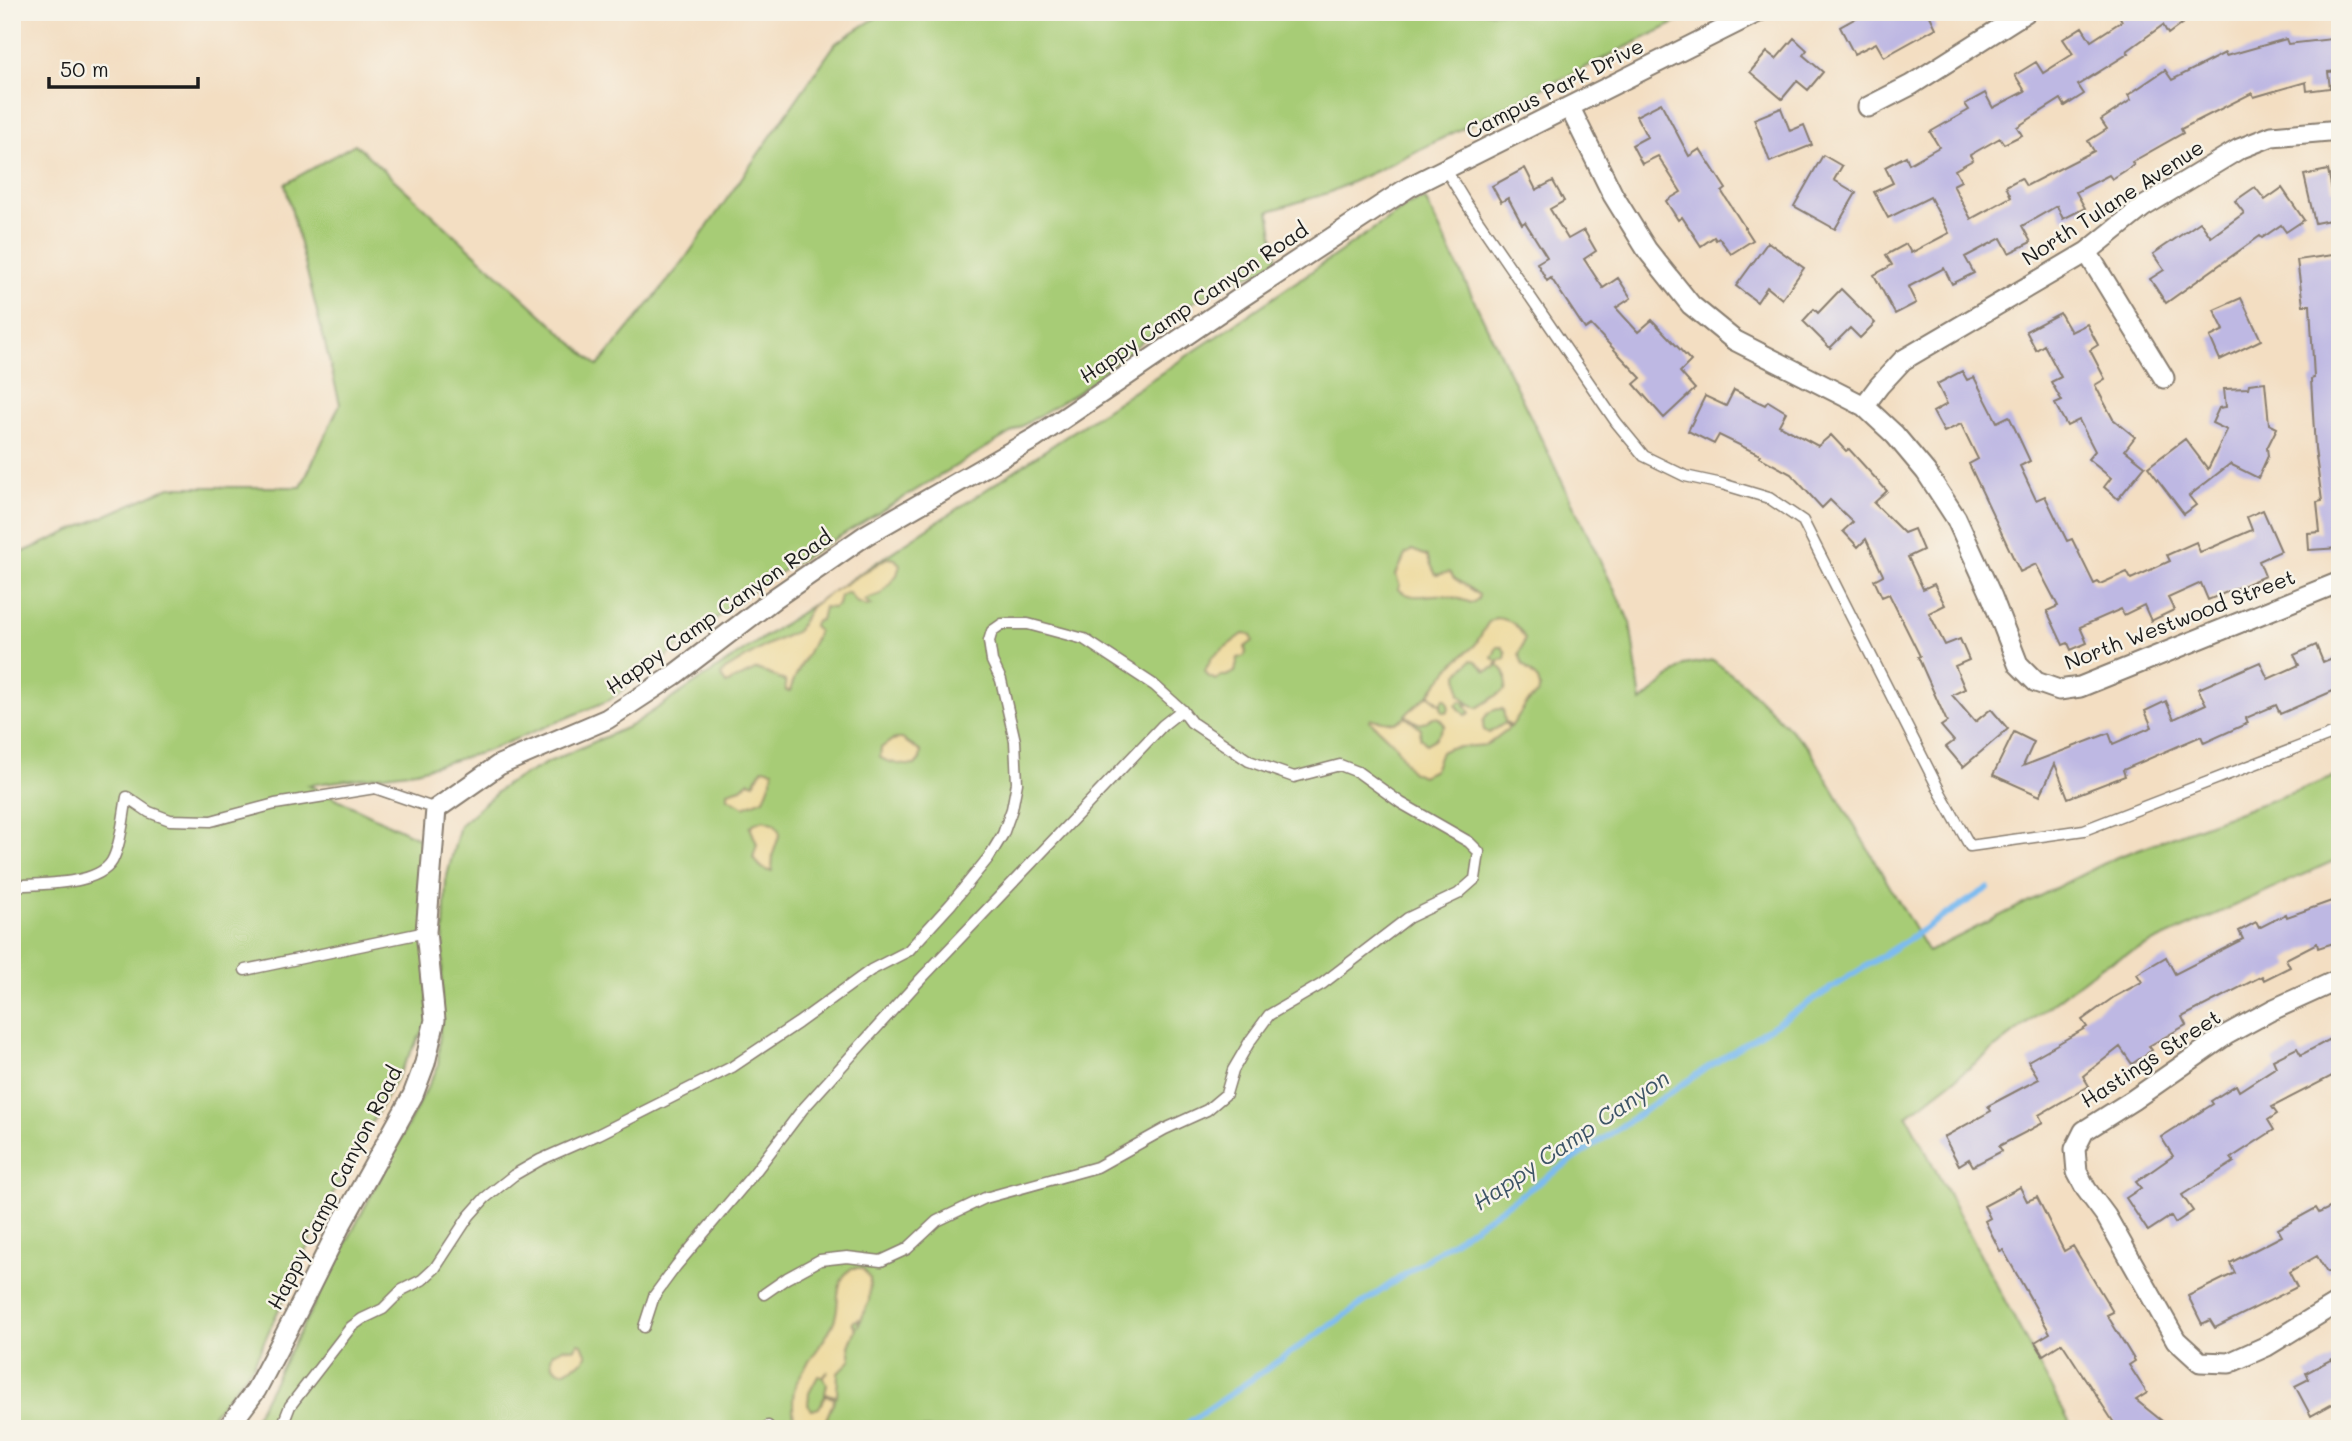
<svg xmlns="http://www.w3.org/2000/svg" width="2352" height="1441" font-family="Mali,sans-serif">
<rect width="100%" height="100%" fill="#f7f3e8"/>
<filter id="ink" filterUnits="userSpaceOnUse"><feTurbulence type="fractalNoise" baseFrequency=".0143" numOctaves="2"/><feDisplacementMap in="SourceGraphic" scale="14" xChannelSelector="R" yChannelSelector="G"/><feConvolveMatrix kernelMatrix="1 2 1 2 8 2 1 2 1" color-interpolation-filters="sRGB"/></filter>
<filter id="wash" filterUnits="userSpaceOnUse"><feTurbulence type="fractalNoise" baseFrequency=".00686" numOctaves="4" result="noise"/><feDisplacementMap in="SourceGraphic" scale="28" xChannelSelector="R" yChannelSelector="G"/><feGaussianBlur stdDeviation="1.57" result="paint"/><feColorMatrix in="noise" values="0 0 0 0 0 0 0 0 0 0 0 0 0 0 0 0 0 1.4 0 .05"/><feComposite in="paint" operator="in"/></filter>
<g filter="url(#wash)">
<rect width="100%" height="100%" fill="#f3dec2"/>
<path fill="#a7cc76" stroke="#627449" stroke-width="2" d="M885,12H1697L1380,169L1328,193L1269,211L1277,258L1260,272L1223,284L1190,304L1078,392L761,584L610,700L487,751L416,771L308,785L426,842L428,1021L325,1208L253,1366L201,1429H12V557L170,487H301L340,404L285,184L355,144L598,366L680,266L836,43Z
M1425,199L1630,622L1641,702L1684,665L1713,660L1745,685L1809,748L1928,952L2117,857L2340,775V858L2101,966L1907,1116L2073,1429H249L438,1067L446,880L460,825L505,785L549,762L632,725L1223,332L1410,204Z"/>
<path fill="#eeda9e" stroke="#857b5d" stroke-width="2" fill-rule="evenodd" d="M1412,550L1427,556L1436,575L1450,572L1454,578L1479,595L1478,599L1472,603C1463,600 1454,597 1444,595C1427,593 1414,602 1398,589L1400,586L1396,575L1405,555Z
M887,558L895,559L900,565L897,575L881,594L864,600L871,605L866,606L856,602L848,592L840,596L838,605L833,608L824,607L821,620L816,621L813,626L818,631C810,653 796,669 790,691H786L785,681L757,669L726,684L721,676L724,671L767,645L797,631L811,607L824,597Z
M1495,618C1511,619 1518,625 1525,639L1519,654L1523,665L1538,680L1540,687L1538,693L1526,704L1511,727L1505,721L1503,709C1491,708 1480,717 1484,730L1489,733L1505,723L1509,728L1487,745L1449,748L1441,752L1434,770L1422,776L1411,771L1394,744L1370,721L1371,719L1395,723L1406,717L1421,729L1420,737L1426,744L1435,739L1445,725L1439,718L1433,717C1418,727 1421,725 1405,715L1428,695L1441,705L1442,711L1446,712L1449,709L1447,700L1444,698L1441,704L1429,694L1454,663L1475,645L1488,623ZM1497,647H1502L1506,653L1505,659H1500L1498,666C1508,670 1507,681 1505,690L1477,708L1470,704L1465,705L1470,713L1465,715L1456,705L1460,701L1468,703L1460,695L1458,674L1471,660L1476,661L1486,671L1496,667L1497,661L1492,658Z
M1243,634L1251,635L1253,641L1245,647L1246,653L1244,656L1238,658L1235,672L1226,676H1221L1216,680L1209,677L1205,671L1212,657Z
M898,739H902L921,752L920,759L915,765C906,766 887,763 880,757L881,748L892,740Z
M763,768L773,770C774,776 766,793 764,799L744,807L728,798V792L741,788L749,781L754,783Z
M764,820L775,824L780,833L773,854L772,871C763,872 759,864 753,858L757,844L750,827L755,823Z
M852,1268H862L870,1278L869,1301L858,1327L859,1319L852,1322L856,1329L849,1346L851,1360L838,1373L837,1396L825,1394L827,1384L823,1377L828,1371L822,1376H818L809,1393L808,1405L812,1410L819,1408L825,1396L835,1398L822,1429H794C794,1416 791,1397 795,1386C805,1362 824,1345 834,1321C842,1302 831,1284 852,1268Z
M579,1343L582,1344L587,1356L583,1361L563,1372C554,1370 548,1362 553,1353L563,1348L574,1349Z"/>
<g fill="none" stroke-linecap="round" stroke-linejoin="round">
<path stroke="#7bbbf0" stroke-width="6" d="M1179,1429L1699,1073L1988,888"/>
</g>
<g id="blocks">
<path fill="#beb8e3" d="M1867,12H1928L1936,28L1884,57L1876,43L1854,54L1840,27Z
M2117,12H2182L2177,15L2183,23L2168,34L2163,25L2127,51L2129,53L2078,85L2084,94L2065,106L2061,99L2017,127L2022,135L2004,144L2000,138L1970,155L1973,160L1955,170L1961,181L1953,185L1971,219L2011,197L2006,186L2021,178L2026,186L2094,151L2088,141L2107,129L2101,120L2131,100L2128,95L2165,70L2172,80L2225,53L2226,56L2286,39L2288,44L2340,38V71L2328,72L2330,88L2307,91L2306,82L2254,97L2252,93L2181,129L2183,133L2132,162L2134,165L2112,179L2109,175L2076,192L2085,208L2063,219L2057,206L2022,226L2031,242L2009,253L2001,238L1965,257L1974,273L1952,284L1944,268L1908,287L1916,303L1895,314L1874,275L1892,265L1886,255L1906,244L1911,253L1949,233L1930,197L1888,218L1874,192L1893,183L1885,167L1906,156L1909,164L1939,147L1930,132L1969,110L1965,104L1985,93L1993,108L2025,91L2015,75L2036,62L2043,73L2073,54L2063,39L2082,27L2091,41L2122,21Z
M1794,38L1807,50L1803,55L1823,72L1808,90L1797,81L1782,99L1750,72L1767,52L1776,59Z
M1661,103L1689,156L1700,149L1726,189L1722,192L1753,240L1731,254L1719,238L1716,240L1714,237L1701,246L1682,217L1678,220L1666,201L1681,192L1658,156L1642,164L1632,145L1647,137L1636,116Z
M1781,108L1790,131L1804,125L1812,145L1770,162L1754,119Z
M1823,155L1842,166L1834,180L1856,193L1835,229L1794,206Z
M1525,168L1536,190L1553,181L1564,201L1550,209L1568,239L1584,230L1596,251L1584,259L1603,288L1618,278L1631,298L1616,308L1638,332L1652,320L1691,361L1680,372L1695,389L1664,418L1634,384L1641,378L1591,325L1585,329L1551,278L1547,281L1537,263L1547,257L1525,222L1522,224L1508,198L1501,202L1492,186Z
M2328,170L2332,190L2340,188V218L2315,223L2304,175Z
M2255,187L2265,200L2282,188L2304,220L2286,232L2281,225L2262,238L2260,236L2166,303L2150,279L2164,270L2153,254L2200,222L2211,237L2244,213L2235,201Z
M1768,242L1804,268L1782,299L1767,287L1757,302L1736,286Z
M2340,254V303H2338L2340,336V548L2309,550L2308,533L2320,532L2317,502L2322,501L2315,449L2311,379L2314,378L2310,305H2303L2297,260Z
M1841,289L1875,323L1860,338L1850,328L1830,348L1803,321L1814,309L1818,313Z
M2241,298L2261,340L2220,360L2210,337L2224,330L2214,310Z
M2060,313L2071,332L2087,324L2098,345L2090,350L2105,379L2095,385L2113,419L2135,437L2125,450L2145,466L2118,499L2104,487L2111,478L2088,459L2095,451L2079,420L2067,426L2055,404L2062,401L2051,382L2061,377L2044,345L2036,350L2026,331Z
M1962,371L1967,380L1974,377L1997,422L2009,416L2030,461L2020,466L2036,500L2045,496L2067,541L2072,539L2094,584L2098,582L2100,584L2127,572L2131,579L2170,561L2167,555L2196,542L2200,552L2213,547L2252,530L2247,517L2263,510L2281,551L2259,561L2265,576L2244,585L2208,600L2201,583L2168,598L2174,610L2151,621L2144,605L2124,615L2121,609L2080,627L2087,643L2071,650L2068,643L2063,645L2047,611L2058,606L2036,564L2020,572L1969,464L1978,459L1961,424L1944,432L1933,412L1947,404L1937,384Z
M2265,382L2269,424L2277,428L2267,448L2268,456L2258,478L2230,464L2189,496L2196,505L2184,514L2148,467L2185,439L2208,469L2227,430L2212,423L2219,408L2226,407L2224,389L2248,388L2249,384Z
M1734,390L1765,405L1768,401L1786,412L1779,425L1818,446L1831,435L1846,451L1849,449L1887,491L1874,503L1904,533L1914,529L1923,550L1908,557L1923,589L1934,584L1945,605L1929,613L1945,645L1960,639L1969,660L1955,666L1965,689L1952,695L1975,722L1991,709L2008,729L1963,767L1946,747L1954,741L1941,726L1947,722L1918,657L1920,656L1889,594L1882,597L1874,580L1883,575L1866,539L1858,547L1843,531L1853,522L1830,500L1822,508L1791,474L1759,457L1760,455L1719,435L1714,444L1688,431L1705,396L1726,406Z
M2316,645L2323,662L2340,655V688L2280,714L2276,705L2246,718L2248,723L2204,743L2201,736L2123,770L2125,776L2068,798L2055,764L2040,796L1993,775L2014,732L2034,742L2023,766L2109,733L2113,744L2152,727L2145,711L2166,701L2174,719L2206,704L2198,689L2260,662L2268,679L2299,665L2294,655Z
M2340,898V941L2318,948L2317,943L2286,959L2290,967L2264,980L2262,976L2182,1017L2186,1025L2149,1046L2152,1050L2132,1064L2120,1047L2083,1076L2089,1086L2039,1115L2043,1123L1999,1146L2002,1151L1973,1166L1969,1159L1959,1165L1944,1137L1991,1111L1988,1106L2039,1079L2028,1061L2087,1027L2082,1020L2114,997L2142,982L2137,974L2166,957L2175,974L2243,939L2239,931L2256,922L2259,928L2286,914L2287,917Z
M2340,1034V1072L2272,1107L2277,1114L2268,1120L2274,1130L2231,1158L2234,1162L2182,1195L2193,1211L2175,1223L2171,1216L2148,1231L2126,1198L2141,1188L2136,1182L2173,1156L2161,1137L2213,1104L2211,1101L2236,1085L2239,1091L2276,1067L2273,1060L2297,1048L2301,1055Z
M2020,1187L2027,1201L2037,1197L2064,1251L2073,1246L2113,1312L2107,1315L2135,1361L2129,1365L2147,1393L2136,1400L2172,1429H2118L2062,1343L2043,1355L2035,1342L2050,1333L2003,1250L2000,1251L1985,1221L1990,1218L1984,1206Z
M2340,1203V1266L2327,1273L2317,1256L2289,1272L2297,1287L2215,1328L2210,1320L2202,1324L2188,1296L2235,1273L2230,1263L2282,1236L2278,1229L2316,1208L2319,1213Z
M2332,1359L2340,1374V1400L2311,1416L2295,1386L2309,1379L2306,1373Z"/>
</g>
</g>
<g filter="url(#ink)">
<use href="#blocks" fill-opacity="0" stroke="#887d6f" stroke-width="2"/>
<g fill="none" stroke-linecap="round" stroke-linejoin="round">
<defs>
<path id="service" d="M1446,170L1466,203L1616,422L1644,456L1685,476L1722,484L1769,498L1803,521L1941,794L1970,846L2084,830L2340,731
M12,886C39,883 103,887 114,857C122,839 123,817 127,797L149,812L170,820L211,821L275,804L375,788L436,809
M245,970L426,932
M644,1327L654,1296L676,1266L755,1172L802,1110L919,981L1163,725L1182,710
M281,1429L290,1406L351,1327L362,1319L383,1309L402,1290L422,1280L435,1268L469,1216L485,1198L514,1175L540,1160L599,1134L732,1067L798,1023L871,970L908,951L951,904L989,857L1003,834L1012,809L1017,783L1015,741L1001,680L992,661L989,641L992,631L1002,624H1028L1084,639L1154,685L1182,710L1191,722L1249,761L1294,777L1340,765L1358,772L1401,803L1469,842L1479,852L1475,879L1458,894L1408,918L1322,984L1269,1015L1250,1041L1233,1070L1226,1094L1207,1110L1165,1129L1097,1167L985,1198L937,1221L907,1249L881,1261L847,1257L820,1260L787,1278L764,1294
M767,1429L768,1426"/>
<path id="minor" d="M1868,107L1911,85L2026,12
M1570,108L1613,195L1647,250L1691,305L1734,340L1864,406L1895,435L1926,472L1956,518L1992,597L2018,664L2036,682L2059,690L2080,687L2340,582
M2087,252L2164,378
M1864,406L1879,386L1903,360L2087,252L2143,207L2239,149L2272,136L2340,130
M2340,979L2272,1010L2226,1035L2133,1100L2084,1131L2075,1149L2077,1172L2086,1189L2106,1216L2176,1340L2200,1362L2229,1363L2267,1346L2340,1301
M227,1429L256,1390L295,1316L339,1228L413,1095L425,1063L435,1020L426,932L436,809L499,765L607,719L674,675L775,598L866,535L1035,438L1239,299L1409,187L1758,12"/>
</defs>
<use href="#service" stroke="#887d6f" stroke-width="13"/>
<use href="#minor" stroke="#887d6f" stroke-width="23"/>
<use href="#service" stroke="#fff" stroke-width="10"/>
<use href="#minor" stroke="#fff" stroke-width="19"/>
</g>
</g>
<g text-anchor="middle" stroke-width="5" stroke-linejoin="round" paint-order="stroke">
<g font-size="21" fill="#1c1c1c" stroke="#f7f3e8">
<text transform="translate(1555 89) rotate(-27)" y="7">Campus Park Drive</text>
<text transform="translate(2113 203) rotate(-33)" y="7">North Tulane Avenue</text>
<text transform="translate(1194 303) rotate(-34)" y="7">Happy Camp Canyon Road</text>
<text transform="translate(719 612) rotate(-35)" y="7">Happy Camp Canyon Road</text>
<text transform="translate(2180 620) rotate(-21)" y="7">North Westwood Street</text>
<text transform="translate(2151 1059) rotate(-33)" y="7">Hastings Street</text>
<text transform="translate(335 1188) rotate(-63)" y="7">Happy Camp Canyon Road</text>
</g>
<g font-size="23" font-style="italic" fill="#3d5466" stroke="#f7f3e8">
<text transform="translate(1571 1140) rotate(-34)" y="8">Happy Camp Canyon</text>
</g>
</g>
<rect width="2352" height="1441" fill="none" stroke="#f7f3e8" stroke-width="42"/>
<path d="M49 77v10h149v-10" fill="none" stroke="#1c1c1c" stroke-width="3.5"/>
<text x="60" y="77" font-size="21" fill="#1c1c1c" stroke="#f7f3e8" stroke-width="5" paint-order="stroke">50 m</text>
</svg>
